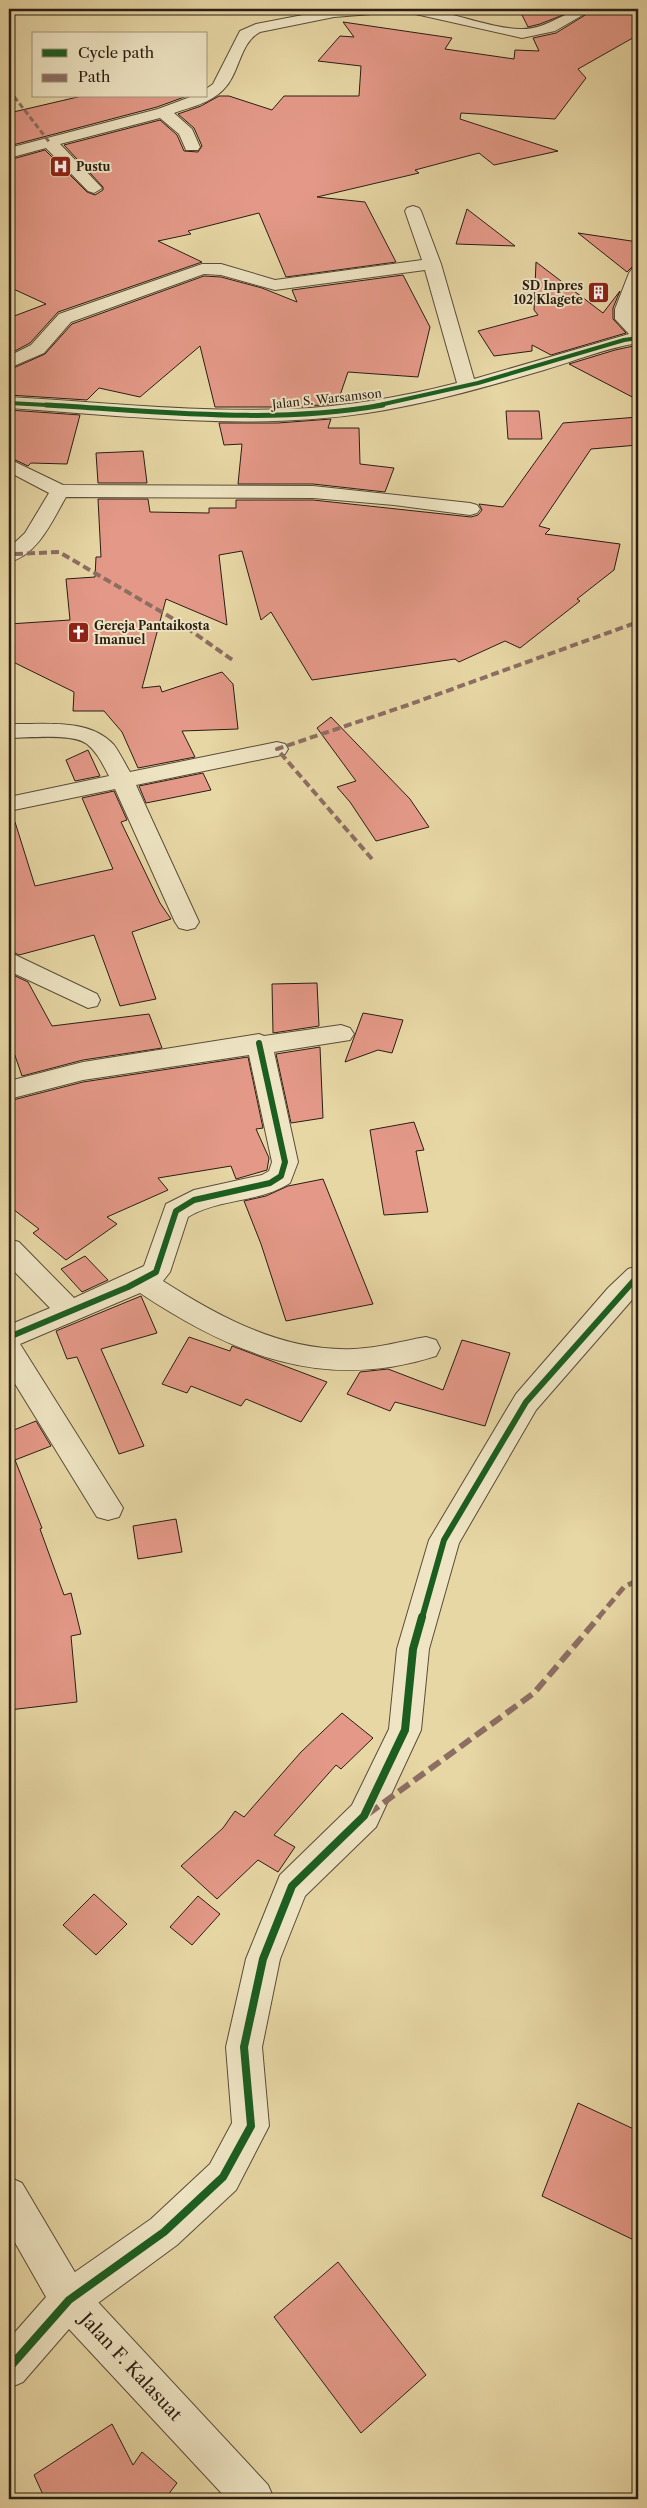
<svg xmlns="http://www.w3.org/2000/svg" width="647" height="2508" font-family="'Libre Caslon Text',serif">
<rect width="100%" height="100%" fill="#e7d7a5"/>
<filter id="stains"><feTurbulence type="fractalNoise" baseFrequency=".004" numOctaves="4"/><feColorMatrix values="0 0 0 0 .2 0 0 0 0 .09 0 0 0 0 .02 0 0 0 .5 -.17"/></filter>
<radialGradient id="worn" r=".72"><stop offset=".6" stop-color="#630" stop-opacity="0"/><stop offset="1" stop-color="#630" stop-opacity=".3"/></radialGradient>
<path fill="#e49988" stroke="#2a1d14" d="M519,9H578L540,24L528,27Z
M595,9L638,11V35L578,69L586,78L555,119L461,113L460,119L558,151L494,165L479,153L415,170L419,173L317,197L365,202L396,262L286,277L259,213L188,231L191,234L158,241L202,262L58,312L30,343L9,354V318L46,304L9,287V160L45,150L87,192L95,195L103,190V187L64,145L160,120L177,135L184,151L198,152L202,146L194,128L178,114L201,106L219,96H229L272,110L284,96H359L361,66L318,61L340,36L354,37L343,22L452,38L445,49L514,59L515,50L539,51L533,38L556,33Z
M82,96H187L157,107L9,146V113Z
M467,209L515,246L456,244Z
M578,233L638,242V266L632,267L627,272Z
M536,262L603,313L620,291L613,308V319L626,333L551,355L532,345V351L494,356L478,331L538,315L534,310Z
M403,275L430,327L418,377L348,372L337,404L289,407H215L200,346L140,397L99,388L87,400L9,395V370L45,354L72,324L204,276L221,277L262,288L297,302L292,290Z
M638,345V400L569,364L615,350Z
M9,410L80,415L67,464L31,463L28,466L9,457Z
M506,411H539L542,439H508Z
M638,417V445L591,449L539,526L550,529L545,534L620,544L614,570L577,599L580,601L520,648L505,641L459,662L455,659L312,680L271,612L261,620L242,551L219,555L227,625L166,599L142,688L160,686L162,692L222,672L233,684L238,729L182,731L195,757L138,768L122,732L104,711H73L74,692L9,660V624L70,620L66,579L95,577L96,557H101L98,499H148L150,512L209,513V508H236V500H313L471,517L478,515L482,510L479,504L503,507L563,423Z
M331,419L328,428H359L360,464L394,468L385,492L313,484H238L242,444L224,445L219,423H278Z
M143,451L147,483H98L96,453Z
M331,717L410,799L429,827L376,841L350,802L337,787L356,781L317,728Z
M88,750L100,776L75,781L66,760Z
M203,773L211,790L146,803L139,786Z
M114,791L127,820L121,822L160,903L171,919L132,932L156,999L120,1006L94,935L19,955L9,950V823L15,822L35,886L113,869L82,798Z
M9,973L28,982L52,1026L149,1014L162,1048L83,1060L22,1076L9,1038Z
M317,983L319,1026L273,1033L272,984Z
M363,1013L403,1020L392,1053L378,1050L345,1062Z
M320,1047L323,1118L291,1123L276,1054Z
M248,1057L263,1128L256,1129L269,1158L267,1170L236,1179L231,1166L158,1178L168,1190L107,1217L117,1224L66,1260L33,1233L39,1229L9,1206V1101L83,1082Z
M414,1122L424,1150L416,1151L428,1212L384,1215L370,1130Z
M323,1179L373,1304L286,1321L261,1244L244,1201L266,1196L288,1186Z
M85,1256L108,1280L82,1292L61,1269Z
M141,1296L157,1333L101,1349L144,1446L119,1454L77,1357L67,1359L56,1331Z
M189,1337L230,1351L232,1346L327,1382L301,1422L246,1399L241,1406L191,1386L187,1393L162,1384Z
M462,1340L510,1353L485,1426L395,1402L390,1411L347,1394L360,1372L388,1369L443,1390Z
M36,1421L51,1446L15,1460L42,1528L40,1529L64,1595L71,1593L81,1634L71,1636L77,1702L9,1710V1432Z
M176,1519L182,1552L138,1559L133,1526Z
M342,1713L373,1738L341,1769L336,1765L274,1835L295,1847L278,1872L258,1860L217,1899L181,1866L223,1828L235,1811L244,1817L301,1752Z
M94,1894L127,1924L96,1955L63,1925Z
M198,1896L220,1914L192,1945L170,1927Z
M578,2103L638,2131V2242L542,2196Z
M338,2262L426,2375L361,2433L274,2317Z
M112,2424L133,2465L142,2452L177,2483L165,2499H45L34,2475Z"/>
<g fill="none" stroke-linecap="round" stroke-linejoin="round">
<defs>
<path id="minor" d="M334,9H391L384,13L334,17L260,32C239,43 240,74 223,90C210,103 191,107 174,113L192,129L200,147L198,150H186L179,134L160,118L60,144L102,188L94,193L88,191L46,148L9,158V148L158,109L193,96H206V89L213,84L240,31L256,24Z
M404,9C444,6 481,28 521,29C549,30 566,7 593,9L555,31L522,38L411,13Z
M413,206L419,208L421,211L441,264L474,379L629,334L615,319V309L629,273L632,269L638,268V295L633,309V318L638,323V343C606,348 575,361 544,370C486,387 427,404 367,413C249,431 127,416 9,408V397C102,402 196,413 289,409C346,407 402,397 457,383L425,270L275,290L221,275L204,274L71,322L44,353L9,368V356L31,345L59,314L202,264H221L275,280L422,260L405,211L407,208Z
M9,459L63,485L313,486L470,503L477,505L480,509L477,513L470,515L394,505L313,498L66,497C52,521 38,555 9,562V548L25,533L49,493L9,472Z
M9,724C42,725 89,717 114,745C120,753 125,764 130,772L277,742L285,744L288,749L285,754L277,756L136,785L199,922L195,928L187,930L179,928L175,922L115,789L9,811V797L109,776C103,765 98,753 87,744C73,733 28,738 9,738Z
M9,952L97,994L100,1000L97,1006L88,1008L9,971Z
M341,1025L350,1028L354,1034L350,1040L274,1052L298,1162L290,1183C259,1203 219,1198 188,1217L170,1272L163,1281C221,1318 284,1352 354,1349C379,1348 402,1341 426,1337L436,1340L440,1348L436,1356C325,1392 233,1355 140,1293L20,1344L123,1508L119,1517L108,1520L97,1517L9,1374V1325L50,1308L9,1266V1239L19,1242L74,1298L144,1266L166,1204L194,1190L262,1175L269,1171L272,1162L249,1055L83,1080L9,1099V1081L83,1062L259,1034L264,1036Z
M638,1266V1293L536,1410L459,1543L429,1649L421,1730L376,1827L305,1896L280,1959L262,2047L269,2126L236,2190L177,2245L83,2314L69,2319L55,2314L50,2300L55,2286L151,2219L210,2164L232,2123L226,2047L246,1959L280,1875L352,1805L389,1729L397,1649L429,1540L516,1394L608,1288L628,1269Z"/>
<path id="tertiary" d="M9,2177L22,2183L83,2286L268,2485L274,2499H227L69,2329L23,2382L9,2388V2339L46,2297L9,2232Z"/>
</defs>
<use href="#minor" stroke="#594c38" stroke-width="2"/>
<use href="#tertiary" stroke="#594c38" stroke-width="2"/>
<use href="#minor" fill="#efe5c4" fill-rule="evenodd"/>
<use href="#tertiary" fill="#efe5c4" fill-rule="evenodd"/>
<path stroke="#8d6e63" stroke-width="3" stroke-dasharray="5.5 3" stroke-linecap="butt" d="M9,90L50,143"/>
<path stroke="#8d6e63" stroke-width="4" stroke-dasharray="8 4" stroke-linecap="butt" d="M15,554L59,552L177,621L234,661
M372,859L277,749L408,705L638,622"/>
<path stroke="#8d6e63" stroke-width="5" stroke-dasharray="10 5" stroke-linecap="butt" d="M598,1618L624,1587L638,1580"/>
<path stroke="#8d6e63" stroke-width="6" stroke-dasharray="13 6" stroke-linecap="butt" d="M368,1814L534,1693L599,1617"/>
<defs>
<path id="cycleway-far3" d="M9,403L66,406
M375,406L478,383L624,340L638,338"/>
<path id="cycleway-far2" d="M46,405C158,411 271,425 383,405"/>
<path id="cycleway-far1" d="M9,1337L128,1287L156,1272L176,1211L194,1200L270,1183L281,1176L285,1162L259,1043
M422,1618L444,1540L526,1402L638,1276"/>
<path id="cycleway" d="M9,2368L69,2300L164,2232L223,2177L251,2126L244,2047L263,1959L292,1886L364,1816L405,1730L413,1649L422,1617"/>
</defs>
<use href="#cycleway-far3" stroke="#efe5c4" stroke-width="5.5"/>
<use href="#cycleway-far2" stroke="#efe5c4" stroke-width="8"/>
<use href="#cycleway-far1" stroke="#efe5c4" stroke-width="9"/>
<use href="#cycleway" stroke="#efe5c4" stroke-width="11"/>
<use href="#cycleway-far3" stroke="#1b5e20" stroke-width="4"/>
<use href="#cycleway-far2" stroke="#1b5e20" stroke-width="5"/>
<use href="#cycleway-far1" stroke="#1b5e20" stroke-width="6"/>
<use href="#cycleway" stroke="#1b5e20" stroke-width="8"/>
</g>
<defs>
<symbol id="hospital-square" viewBox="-11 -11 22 22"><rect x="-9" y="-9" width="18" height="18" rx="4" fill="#8f2418" stroke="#efe5c4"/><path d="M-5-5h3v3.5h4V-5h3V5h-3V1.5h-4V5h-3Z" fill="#fff"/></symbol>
<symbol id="building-square" viewBox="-11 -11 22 22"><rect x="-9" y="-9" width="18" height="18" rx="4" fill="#8f2418" stroke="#efe5c4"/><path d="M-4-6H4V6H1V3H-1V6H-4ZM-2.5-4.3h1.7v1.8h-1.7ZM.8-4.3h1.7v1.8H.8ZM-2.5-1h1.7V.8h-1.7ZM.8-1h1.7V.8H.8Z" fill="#fff"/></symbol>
<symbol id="church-square" viewBox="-11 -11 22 22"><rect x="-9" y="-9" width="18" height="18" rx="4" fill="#8f2418" stroke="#efe5c4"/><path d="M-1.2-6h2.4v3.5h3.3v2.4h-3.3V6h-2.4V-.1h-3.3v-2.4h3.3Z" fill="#fff"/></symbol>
</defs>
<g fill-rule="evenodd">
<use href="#hospital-square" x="48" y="154" width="25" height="25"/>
<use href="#building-square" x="586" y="280" width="25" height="25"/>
<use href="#church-square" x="66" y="620" width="25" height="25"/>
</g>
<g text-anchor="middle" stroke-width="4" stroke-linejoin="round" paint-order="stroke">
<g font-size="12" font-weight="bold" fill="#2a1d14" stroke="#efe5c4" text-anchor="start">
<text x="76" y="171">Pustu</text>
<text x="583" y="290" text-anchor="end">SD Inpres<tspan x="583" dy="14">102 Klagete</tspan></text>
<text x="94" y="630">Gereja Pantaikosta<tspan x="94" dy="14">Imanuel</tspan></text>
</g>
<g font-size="12" fill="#2a1d14" stroke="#efe5c4">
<text transform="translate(327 399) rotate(-6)" y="4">Jalan S. Warsamson</text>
</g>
<g font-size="18" fill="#2a1d14" stroke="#efe5c4">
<text transform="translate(131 2367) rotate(47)" y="6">Jalan F. Kalasuat</text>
</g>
</g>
<rect width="647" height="2508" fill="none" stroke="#e7d7a5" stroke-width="30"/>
<rect x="10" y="10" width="627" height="2488" fill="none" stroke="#2a1d14" stroke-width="2.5"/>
<rect x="15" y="15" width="617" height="2478" fill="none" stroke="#2a1d14"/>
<rect x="32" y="32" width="175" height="65" fill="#efe5c4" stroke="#a0957e"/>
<rect x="42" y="49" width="25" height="8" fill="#1b5e20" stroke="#a0957e"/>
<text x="78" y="58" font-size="15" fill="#2a1d14">Cycle path</text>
<rect x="42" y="74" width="25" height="8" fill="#8d6e63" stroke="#a0957e"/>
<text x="78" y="82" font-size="15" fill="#2a1d14">Path</text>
<rect width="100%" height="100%" filter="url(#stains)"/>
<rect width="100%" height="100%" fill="url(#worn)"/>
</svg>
